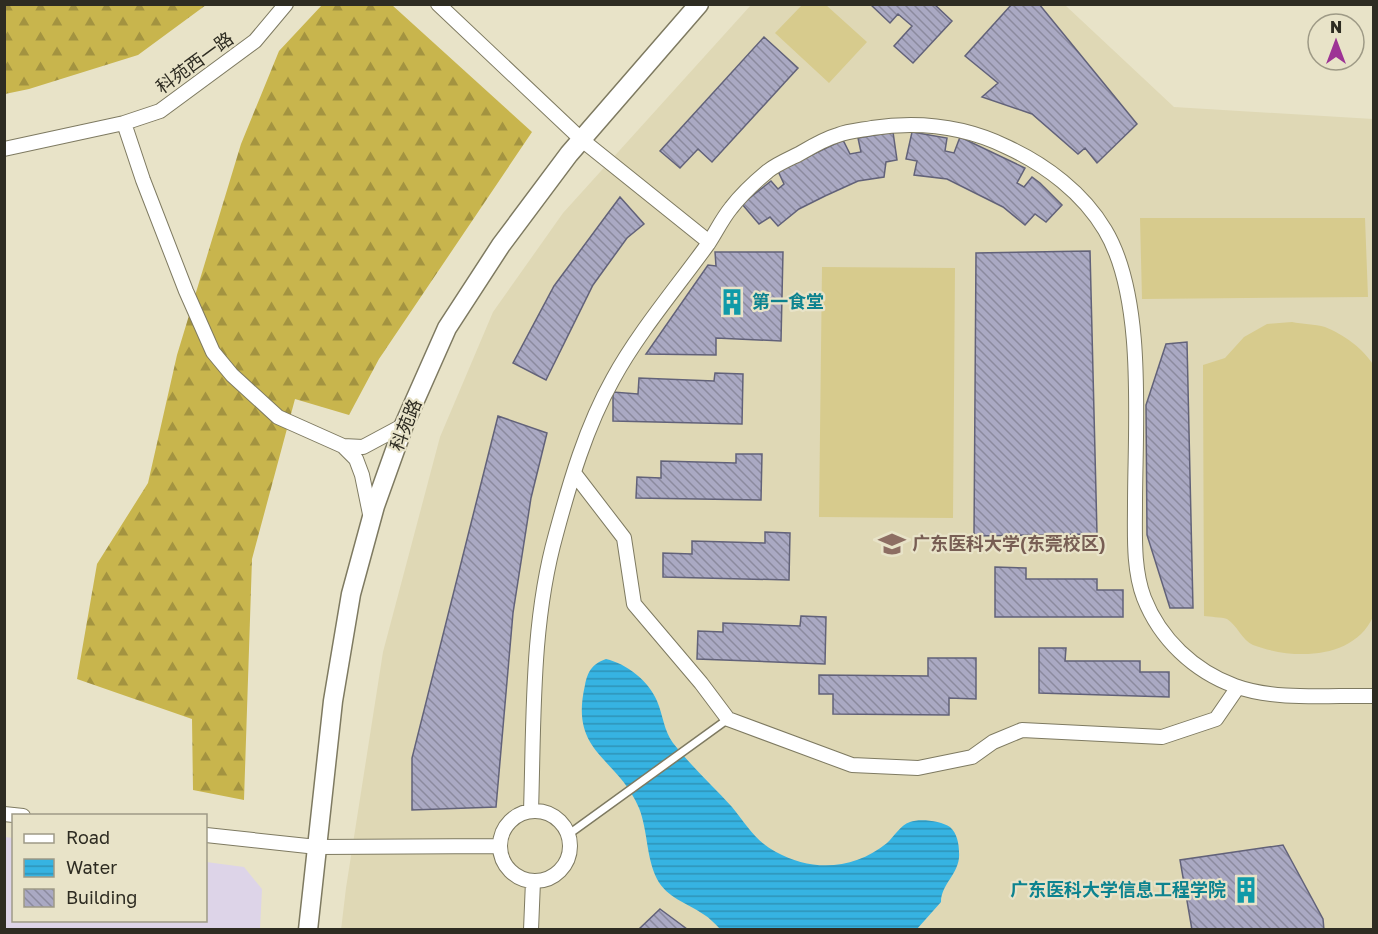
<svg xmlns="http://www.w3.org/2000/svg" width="1378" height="934" font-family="'Golos Text','Noto Sans SC',sans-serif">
<defs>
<pattern id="forest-firs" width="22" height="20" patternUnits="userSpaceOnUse" patternTransform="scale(1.5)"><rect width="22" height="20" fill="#c8b54d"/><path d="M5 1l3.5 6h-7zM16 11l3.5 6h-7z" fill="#a39340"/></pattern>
<pattern id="water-rules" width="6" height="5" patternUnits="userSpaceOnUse" patternTransform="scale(1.5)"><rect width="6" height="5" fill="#36b3e2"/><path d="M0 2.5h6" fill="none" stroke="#2e92b7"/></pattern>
<pattern id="building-back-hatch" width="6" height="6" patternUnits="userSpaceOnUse" patternTransform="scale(1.5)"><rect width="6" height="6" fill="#aaa9c3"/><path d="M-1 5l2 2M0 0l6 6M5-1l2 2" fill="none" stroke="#8b8a9e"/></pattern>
</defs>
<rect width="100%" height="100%" fill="#e8e3c8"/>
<path fill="#ddd4e8" d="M5,837L13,838L14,920H206V862L244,867L262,889L260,929H5Z"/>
<path fill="#dfd8b5" d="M751,5H1065L1174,107L1373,119V929L341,930L346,888L383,652L440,437L493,312L563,213Z"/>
<path fill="url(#forest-firs)" d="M5,4H206V5L138,55L29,89L5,94Z
M322,5H392L532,132L379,359L349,415L295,399L252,559L244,800L193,790L192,719L77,679L97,564L148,483L177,355L241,144L279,51Z"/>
<path fill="#d7cb8d" d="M802,5H826L867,42L829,83L775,33Z
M1140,218H1365L1368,297L1142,299Z
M822,267L955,268L953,518L819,517Z
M1292,322C1302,324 1315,324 1325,327C1343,334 1364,349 1374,366L1373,617C1353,660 1293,660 1253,645C1242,640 1237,625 1227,619C1221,617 1210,617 1204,616L1203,365L1225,358L1244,337L1267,324Z"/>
<path fill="url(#water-rules)" d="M606,659C627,664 649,681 657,701C663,715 664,731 673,743C691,766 713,786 732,807C746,824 756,842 776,852C812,872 854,870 887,843C894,837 900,825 910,822C920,818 941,821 950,827C957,833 959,844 959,852C961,873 941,883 941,902L917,929H720C715,924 710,918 703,914C687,903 667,898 657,879C646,857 648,831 639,808C617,756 569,754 585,685C588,671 592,664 606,659Z"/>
<path fill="url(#building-back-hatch)" stroke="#626279" stroke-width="1.5" d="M870,4H934L952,21L913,63L894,46L912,26L898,14L890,23Z
M1012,4H1039L1137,124L1097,163L1085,148L1078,154L1032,114L982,97L998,83L965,56Z
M764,37L798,68L712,162L698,149L680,168L660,151Z
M893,132L897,160L886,162L884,177L858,181L825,196L799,209L778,226L770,217L759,224L742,204L771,181L778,189L784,184L778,171L843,140L850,154L861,152L858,138Z
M912,132L947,138L945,151L954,153L960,137L1025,168L1017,183L1024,187L1032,177L1040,183L1062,205L1046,222L1035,214L1025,225L1003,207L947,179L914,175L917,161L906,159Z
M620,197L644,224L627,238L593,285L546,380L513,363L554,286Z
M1090,251L1097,534L974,536L976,253Z
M715,252H783L781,341L716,338V355L646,354L708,265L716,266Z
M1187,342L1193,608H1170L1147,535L1146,405L1166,344Z
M715,373L743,374L742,424L613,421V392L638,394L639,378L714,381Z
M498,416L547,433L531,498L513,613L496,807L412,810V758Z
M736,454H762L761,500L636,498L637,477L661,478V461L736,463Z
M765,532L790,533L789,580L663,577V553L692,554V541L765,543Z
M995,567L1026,568V579H1097V590H1123V617H995Z
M801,616L826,617L825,664L697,659L698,631L723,632V623L800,626Z
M1039,648H1066L1065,661H1140V672H1169V697L1039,693Z
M928,658H976V699L949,698V715L833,714V694H819V675L928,676Z
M1283,845L1323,919L1324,930H1192L1180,860Z
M660,909L687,929L638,930Z"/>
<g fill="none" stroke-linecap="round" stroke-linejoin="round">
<defs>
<path id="lane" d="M569,834L728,719"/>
<path id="street" d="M438,4L582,140L709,242
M124,123L143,180L186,291L213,352L232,375L278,417L343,446L356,459L362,475L371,519
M4,149L124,123L160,111L255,41L286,4
M343,446L363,447L404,425
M574,473L624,538L634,604L701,683L728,719L852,765L918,768L972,757L993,742L1022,730L1162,737L1216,719L1238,687
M500 846a35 35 0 1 1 70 0a35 35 0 1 1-70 0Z
M531,811C534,719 531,623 556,534C570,482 586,427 613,379C638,333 677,287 708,244C716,232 722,219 731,208C741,195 756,181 768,171C777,164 789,159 799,154C811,147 824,139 838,135C848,131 861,130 872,128C919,121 964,126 1007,147C1046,165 1083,193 1105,230C1146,298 1135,426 1135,504C1135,535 1133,569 1144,598C1160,639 1194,671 1235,686C1276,701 1330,695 1374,696
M4,814L23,816
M206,835L317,847L500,846
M531,930L533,881"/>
<path id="secondary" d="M308,930L333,701L351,594L375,506L404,425L447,328L501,245L569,154L699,4"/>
</defs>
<use href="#lane" stroke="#7e7a61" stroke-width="10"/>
<use href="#street" stroke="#7e7a61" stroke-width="16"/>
<use href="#secondary" stroke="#7e7a61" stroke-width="21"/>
<use href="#lane" stroke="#fff" stroke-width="7"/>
<use href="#street" stroke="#fff" stroke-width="14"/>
<use href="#secondary" stroke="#fff" stroke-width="18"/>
</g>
<defs>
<symbol id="building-bare" viewBox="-9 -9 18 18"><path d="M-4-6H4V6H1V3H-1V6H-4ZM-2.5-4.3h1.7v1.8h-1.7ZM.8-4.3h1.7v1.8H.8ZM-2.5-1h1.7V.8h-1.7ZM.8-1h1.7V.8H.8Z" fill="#0f9aa8" stroke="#e8e3c8" stroke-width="2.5" paint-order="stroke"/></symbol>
<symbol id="university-bare" viewBox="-9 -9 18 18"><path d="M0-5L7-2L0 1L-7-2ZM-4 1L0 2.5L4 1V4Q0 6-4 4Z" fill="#8d6e63" stroke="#e8e3c8" stroke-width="2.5" paint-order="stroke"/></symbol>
</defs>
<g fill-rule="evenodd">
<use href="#building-bare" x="713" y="283" width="38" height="38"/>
<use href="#university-bare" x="873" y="525" width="38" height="38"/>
<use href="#building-bare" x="1227" y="871" width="38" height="38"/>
</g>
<g text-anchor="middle" stroke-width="4.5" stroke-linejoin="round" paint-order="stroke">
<g font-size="18" fill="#2e2c22" stroke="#e8e3c8">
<text transform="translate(195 63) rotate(-36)" y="6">科苑西一路</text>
<text transform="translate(406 425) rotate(-68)" y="6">科苑路</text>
</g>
<g font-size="18" font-weight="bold" fill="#0d838f" stroke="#e8e3c8" text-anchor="start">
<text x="752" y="308">第一食堂</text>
<text x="1226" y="896" text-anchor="end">广东医科大学信息工程学院</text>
</g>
<g font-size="18" font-weight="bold" fill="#785e54" stroke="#e8e3c8" text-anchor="start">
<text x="912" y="550">广东医科大学(东莞校区)</text>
</g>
</g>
<rect width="1378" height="934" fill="none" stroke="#2e2c22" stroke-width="12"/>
<rect x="12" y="814" width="195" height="108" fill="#e8e3c8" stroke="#9e9a86" stroke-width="1.5"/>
<rect x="24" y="834" width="30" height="9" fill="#ffffff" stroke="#9e9a86" stroke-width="1.5"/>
<text x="66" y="844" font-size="18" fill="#2e2c22">Road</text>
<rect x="24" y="859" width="30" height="18" fill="url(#water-rules)" stroke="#9e9a86" stroke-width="1.5"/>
<text x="66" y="874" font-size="18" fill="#2e2c22">Water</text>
<rect x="24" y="889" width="30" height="18" fill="url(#building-back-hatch)" stroke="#9e9a86" stroke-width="1.5"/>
<text x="66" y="904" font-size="18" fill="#2e2c22">Building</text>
<g transform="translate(1336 42)"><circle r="28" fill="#e8e3c8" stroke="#9e9a86" stroke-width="1.5"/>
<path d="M0-4.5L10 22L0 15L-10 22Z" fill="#9d3395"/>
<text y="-9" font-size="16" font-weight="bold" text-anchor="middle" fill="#2e2c22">N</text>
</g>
</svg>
